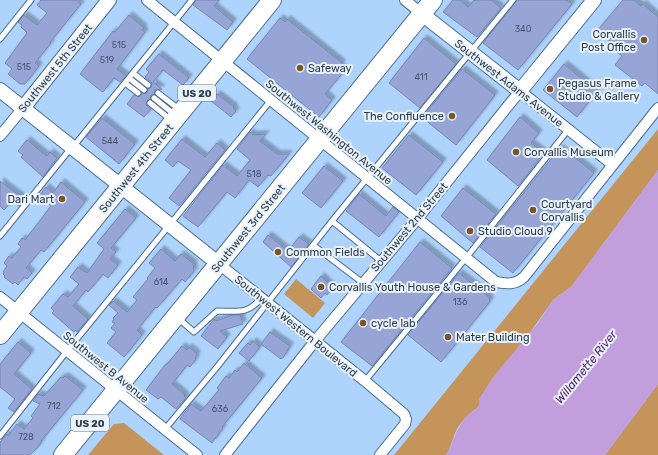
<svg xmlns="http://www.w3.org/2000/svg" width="658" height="455" font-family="Rubik,sans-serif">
<defs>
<filter id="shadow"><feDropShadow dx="3.5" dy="-3.5" stdDeviation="1" flood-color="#0004"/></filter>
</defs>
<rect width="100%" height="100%" fill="#aed4fe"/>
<path fill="#c4945a" d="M658,129V170L571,287L553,300L477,408C469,414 462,420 457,429C453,437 451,447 446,455H394Z
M296,279L325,303L313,318L284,294Z
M658,384V455H605Z
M124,423L164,455H88L114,424Z"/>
<path fill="#c29edc" d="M658,170V384L605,455H446C453,443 456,429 465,418C472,409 480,412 479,399L493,377L538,323L553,300L571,287Z"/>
<path fill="#96a5d5" stroke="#7886b4" filter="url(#shadow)" d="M41,0H76L81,4L50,42L51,43L35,63L39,66L25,84H20L8,74L12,69L5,63L27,33L21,27L22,25L18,22L24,15L37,25L47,13L37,5Z
M196,0H219L214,6L233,22L227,30L193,5Z
M453,0H460L468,7L474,0H491L501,8L477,37L443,12Z
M517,0H567L572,4L518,70L483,43Z
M623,0H634L641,6L643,4L658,17V94L645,83L642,86L615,65L622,56L609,46L612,43L597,31Z
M129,15L144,28L142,30L145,32L117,69L126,76L120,82L114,78L103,92L101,91L80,74L113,31L115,32Z
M280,18L285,22L287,19L342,63L340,66L345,70L325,94L332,100L319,117L247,59Z
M424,38L456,64L420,108L389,83Z
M159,54L189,78L183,85L163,70L153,82L162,89L155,90L154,94L151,95L150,99L147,101L146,105L151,109L144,117L127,104L134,95L140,96L142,93H147L148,89L151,87L152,83L145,77L149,72L146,69Z
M564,64L597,91L577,117L543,90Z
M462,69L495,95L456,145L424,119L428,114L426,113Z
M217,94L234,107L233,108L236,111L231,117L211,101Z
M520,117L539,133L531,143L544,153L518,186L487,160Z
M102,118L135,144L119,164L86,137Z
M250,132L253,135L266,134L260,141L277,154H289L271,176L268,175L258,187L249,180L235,198L227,192L198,227L183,216L223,165L237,176L250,160L237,149Z
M409,135L443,162L416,195L382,168Z
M182,139L205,157L217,143L225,150L179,206L169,198L191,170L178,161L173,167L165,160Z
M27,140L43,153L47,156L50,152L57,158L43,177L21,157L23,155L18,151Z
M560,148L571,157L572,155L594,173L513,273L480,247Z
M324,166L343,181L321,208L302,193Z
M0,181L24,199L19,206L12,201L4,210L0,206Z
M61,182L85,202L44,252L41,250L26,268L32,273L27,279L24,277L18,285L15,282L13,284L4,277L5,276L3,274L4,272H3L7,266L4,263L9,256L12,258L21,247L18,244L22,238L25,240L51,206L39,196L46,187L53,193Z
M463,188L496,214L473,243L441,216Z
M359,194L386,216L393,207L399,212L379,237L346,211Z
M125,209L136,218L111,248L116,252L110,259L118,265L108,278L103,274L88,292L86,290L73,306L88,319L77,332L75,330L74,332L52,313L54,311L51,308L63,294L68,297L79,284L70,277L78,267L87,273L104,249L97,243Z
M268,235L288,251L299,237L309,244L291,267L263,242Z
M420,242L452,268L372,366L341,342Z
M161,249L175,261L181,254L193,263L194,271L185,282L182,279L157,308L156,307L154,309L137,330L142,335L124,357L107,343L116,332L111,328L115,323L112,322L114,319L113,318L118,313L109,305L113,301L127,312L137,300L133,297L148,279L147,278L155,268L149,263Z
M459,273L487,295L489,298L490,301L488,304L441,362L408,335Z
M321,276L333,288L327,295L325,293L321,298L311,289Z
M233,315H240L243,324L220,331L227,337L218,349L201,336L214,319L216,321Z
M270,332L290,346L283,358H282L281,359L261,344Z
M253,341L260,347L249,361L239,353L248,343L250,345Z
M18,342L31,353L14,374L32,389L14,412L8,408L15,399L0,387V364Z
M182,346L187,350L189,347L197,354L195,358L196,359L190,367L187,365L172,384L185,395L184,396L186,398L176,409L161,397L158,399L146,390L165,365L168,363Z
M244,363L262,378L222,427L223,428L212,443L180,419L191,404L201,411L219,390L217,388L226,376L229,378L235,370L237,372Z
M65,376L83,390L41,441H42L38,447L30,455H0V442L2,440L6,434L8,436L17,424L24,429L33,418L31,416L40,404L33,401L38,394L44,396L61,377L63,378Z"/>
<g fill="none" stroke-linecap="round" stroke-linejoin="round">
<defs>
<path id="lane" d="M0,39L31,0
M133,73L148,85
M129,78L144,90
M125,83L138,93
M158,93L180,110
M154,98L175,115
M150,103L171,120
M73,147L192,0
M332,221L381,261
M0,236L71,148
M313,245L363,283
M179,319L194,332L217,311C237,311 248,315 261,298
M365,381L466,258L568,130
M165,429L217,367L332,221L513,0
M0,436L67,351L271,100"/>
<path id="street" d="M147,0L496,282C507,284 515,285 524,277L658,108
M405,0L422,14
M0,136L23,108
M219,264L365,381L404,414L406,419L405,424L380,455
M0,297L197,455
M225,455L315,341L418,218L520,91L613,165"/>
<path id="secondary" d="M422,14L520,91L594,0
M0,90L219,264
M23,108L109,0"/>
<path id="highway" d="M0,335L272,0
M63,455L433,0"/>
</defs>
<use href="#lane" stroke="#4a6d92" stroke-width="7"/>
<use href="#street" stroke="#4a6d92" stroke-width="12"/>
<use href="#secondary" stroke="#4a6d92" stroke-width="16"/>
<use href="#highway" stroke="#4a6d92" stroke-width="20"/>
<use href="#lane" stroke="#fff" stroke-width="5"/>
<use href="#street" stroke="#fff" stroke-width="10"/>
<use href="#secondary" stroke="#fff" stroke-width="14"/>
<use href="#highway" stroke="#fff" stroke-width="18"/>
</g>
<g fill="#77562d" stroke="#eaf2fa" stroke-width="1.5">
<circle cx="644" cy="40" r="4"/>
<circle cx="300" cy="68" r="4"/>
<circle cx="550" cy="89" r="4"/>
<circle cx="452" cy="116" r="4"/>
<circle cx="516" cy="152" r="4"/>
<circle cx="62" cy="199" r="4"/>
<circle cx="533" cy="210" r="4"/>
<circle cx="470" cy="231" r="4"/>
<circle cx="278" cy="252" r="4"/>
<circle cx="321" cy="287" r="4"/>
<circle cx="363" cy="323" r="4"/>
<circle cx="448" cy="337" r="4"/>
</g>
<g text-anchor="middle" stroke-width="4" stroke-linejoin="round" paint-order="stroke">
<g font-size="9" fill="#46566f">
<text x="523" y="32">340</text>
<text x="119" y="48">515</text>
<text x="107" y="63">519</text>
<text x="24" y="70">515</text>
<text x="421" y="80">411</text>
<text x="110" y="144">544</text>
<text x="254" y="177">518</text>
<text x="161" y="285">614</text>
<text x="460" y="305">136</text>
<text x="54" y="409">712</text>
<text x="220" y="412">636</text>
<text x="26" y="440">728</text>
</g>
<g fill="#eaf2fa" stroke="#657381" stroke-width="1">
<rect x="178" y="85" width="38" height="16" rx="3"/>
<rect x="71" y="415" width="38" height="16" rx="3"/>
</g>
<g font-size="10" font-weight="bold" fill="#2c3c4d">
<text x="197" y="97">US 20</text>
<text x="90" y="427">US 20</text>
</g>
<g font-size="11" fill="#2c3c4d" stroke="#eaf2fa" text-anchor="start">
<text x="636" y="38" text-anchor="end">Corvallis<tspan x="636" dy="13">Post Office</tspan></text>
<text x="308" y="72">Safeway</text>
<text x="558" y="87">Pegasus Frame<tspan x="558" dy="13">Studio &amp; Gallery</tspan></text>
<text x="444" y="120" text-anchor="end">The Confluence</text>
<text x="524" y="156">Corvallis Museum</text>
<text x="54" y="203" text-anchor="end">Dari Mart</text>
<text x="541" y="208">Courtyard<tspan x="541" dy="13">Corvallis</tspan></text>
<text x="478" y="235">Studio Cloud 9</text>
<text x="286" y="256">Common Fields</text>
<text x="329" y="291">Corvallis Youth House &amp; Gardens</text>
<text x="371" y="327">cycle lab</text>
<text x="456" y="341">Mater Building</text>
</g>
<g font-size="11" fill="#2c3c4d" stroke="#eaf2fa">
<text transform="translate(55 68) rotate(-51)" y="4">Southwest 5th Street</text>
<text transform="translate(509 83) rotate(38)" y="4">Southwest Adams Avenue</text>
<text transform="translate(329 132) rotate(39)" y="4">Southwest Washington Avenue</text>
<text transform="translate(136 168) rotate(-51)" y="4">Southwest 4th Street</text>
<text transform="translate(409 227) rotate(-50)" y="4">Southwest 2nd Street</text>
<text transform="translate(248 228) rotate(-51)" y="4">Southwest 3rd Street</text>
<text transform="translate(296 326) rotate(39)" y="4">Southwest Western Boulevard</text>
<text transform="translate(106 367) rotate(39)" y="4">Southwest B Avenue</text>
</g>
<g font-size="12" font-style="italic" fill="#53266e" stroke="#eaf2fa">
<text transform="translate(586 367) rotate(-51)" y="4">Willamette River</text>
</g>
</g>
</svg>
